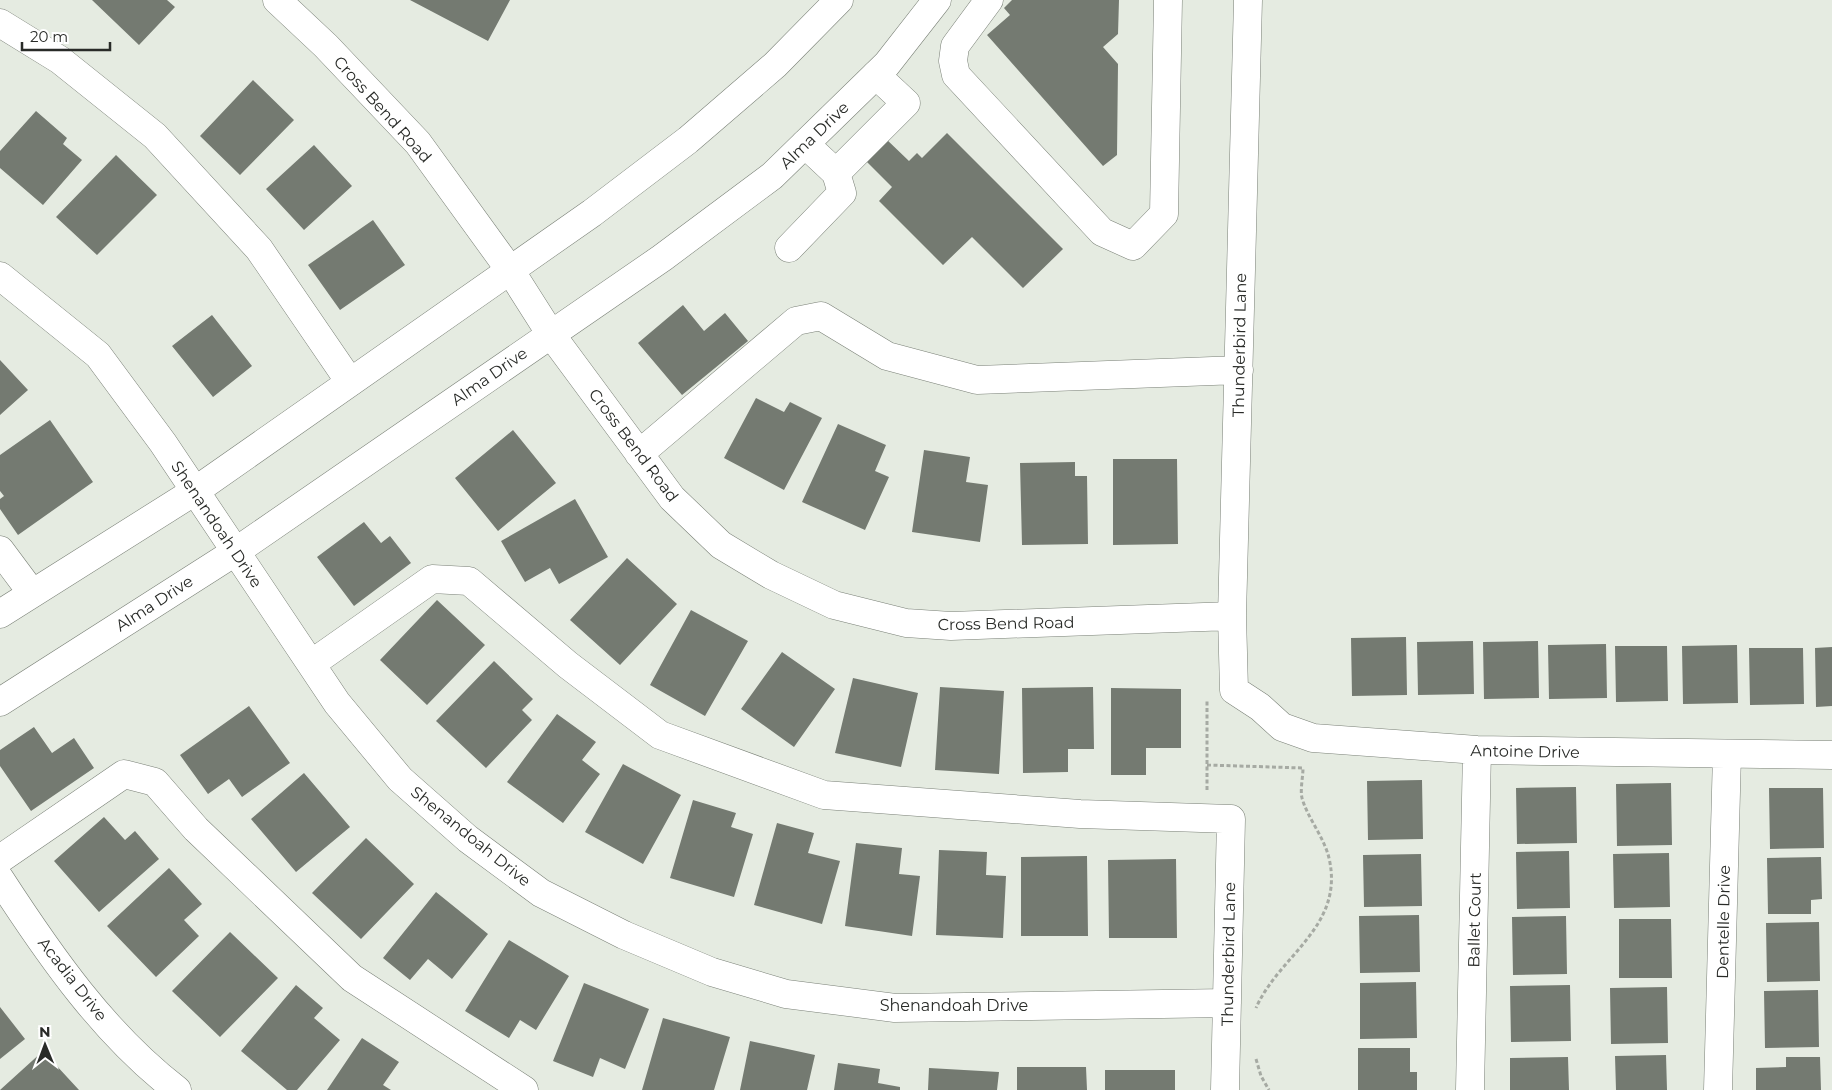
<svg xmlns="http://www.w3.org/2000/svg" width="1832" height="1090" font-family="Montserrat,sans-serif">
<rect width="100%" height="100%" fill="#e5ebe1"/>
<path fill="#747a71" d="M92,0H167L175,7L139,45Z
M410,0H510L488,41Z
M1012,0H1119L1118,34L1103,47L1118,64L1117,155L1103,166L987,35L1010,15L1004,8Z
M253,80L294,120L240,175L200,136Z
M36,111L67,138L63,144L82,160L43,205L0,168V151Z
M947,133L1063,249L1023,288L972,237L943,265L879,201L892,187L863,158L884,137L909,161L917,153L922,158Z
M314,145L352,186L304,230L266,189Z
M116,155L157,195L97,255L56,217Z
M373,220L405,265L340,310L308,265Z
M683,305L704,331L725,313L748,341L682,395L638,343Z
M212,315L252,366L213,397L172,346Z
M0,360L28,390L0,415Z
M756,398L784,412L790,402L822,418L784,490L724,458Z
M50,420L93,482L18,535L0,509V499L4,496L0,491V455Z
M838,424L886,445L875,471L889,477L865,530L802,502Z
M513,430L556,483L498,531L455,478Z
M924,450L970,457L966,482L988,485L980,542L912,532Z
M1113,459H1177L1178,544L1113,545Z
M1075,462V476H1087L1088,544L1022,545L1020,463Z
M575,499L608,557L559,584L550,568L525,582L501,541Z
M364,522L381,543L390,536L411,563L354,606L317,557Z
M627,558L677,604L620,665L570,620Z
M437,600L485,645L427,705L380,660Z
M691,610L748,641L705,716L650,685Z
M1406,637L1407,695L1352,696L1351,638Z
M1473,641L1474,694L1418,695L1417,642Z
M1538,641L1539,698L1484,699L1483,642Z
M1606,644L1607,698L1549,699L1548,645Z
M1737,645L1738,703L1683,704L1682,646Z
M1615,646H1667L1668,701L1616,702Z
M1832,647V706L1816,707L1815,648Z
M1749,648H1803L1804,704L1750,705Z
M782,652L835,689L794,747L741,709Z
M494,661L533,699L522,710L532,720L486,768L436,721Z
M853,678L918,693L901,767L835,753Z
M940,687L1004,691L999,774L935,770Z
M1093,687L1094,749H1068V772L1023,773L1022,688Z
M1111,688L1181,689V748H1146V775H1111Z
M249,706L290,763L242,797L229,779L208,794L180,755Z
M557,714L596,742L582,760L600,774L563,823L507,782Z
M34,727L52,753L74,738L94,768L31,811L0,766V750Z
M623,764L681,795L643,864L585,832Z
M304,773L350,827L296,872L251,819Z
M1422,780L1423,839L1368,840L1367,781Z
M1671,783L1672,845L1617,846L1616,784Z
M1576,787L1577,843L1517,844L1516,788Z
M1769,788H1823L1824,848L1770,849Z
M693,800L736,813L731,827L753,834L734,897L670,878Z
M104,817L125,840L135,831L159,859L99,912L54,861Z
M777,823L814,833L808,853L840,861L822,924L754,905Z
M366,838L414,884L361,939L312,893Z
M856,843L902,848L899,874L920,876L912,936L845,926Z
M939,850L987,852L986,875L1006,876L1003,938L936,935Z
M1569,851L1570,908L1517,909L1516,852Z
M1669,853L1670,907L1614,908L1613,854Z
M1421,854L1422,906L1364,907L1363,855Z
M1087,856L1088,936H1021V857Z
M1821,857L1822,899L1811,900V914H1768L1767,858Z
M1176,859L1177,938H1109L1108,860Z
M169,868L202,904L184,920L199,936L156,977L107,926Z
M436,892L488,934L452,979L428,959L410,980L383,958Z
M1419,915L1420,972L1360,973L1359,916Z
M1566,916L1567,974L1513,975L1512,917Z
M1619,919H1671L1672,978H1619Z
M1819,922L1820,981L1767,982L1766,923Z
M230,932L278,978L220,1037L172,991Z
M509,940L569,976L536,1030L520,1020L509,1038L465,1011Z
M1416,982L1417,1038L1360,1039V983Z
M584,983L649,1009L625,1069L600,1058L593,1077L553,1061Z
M296,985L323,1008L314,1018L340,1040L297,1090H287L241,1051Z
M1570,985L1571,1041L1511,1042L1510,986Z
M1667,987L1668,1043L1611,1044L1610,988Z
M1818,990L1819,1047L1765,1048L1764,991Z
M0,1007L25,1039L0,1059Z
M663,1018L730,1037L714,1090H642Z
M362,1038L399,1062L383,1085L391,1090H327Z
M750,1041L815,1055L807,1090H740Z
M1358,1048H1410V1072H1417V1090H1358Z
M43,1051L79,1090H0Z
M1666,1055L1667,1090H1616L1615,1056Z
M1568,1057L1569,1090H1510V1058Z
M1786,1057H1820L1821,1090H1756V1068L1786,1067Z
M838,1063L880,1069L878,1083L900,1087V1090H834Z
M1017,1067H1086L1087,1090H1017Z
M929,1068L999,1072L997,1090H928Z
M1105,1070H1175V1090H1105Z"/>
<g fill="none" stroke-linecap="round" stroke-linejoin="round">
<defs>
<path id="minor" d="M277,0L326,46L418,143L510,270L550,333L672,498L721,545L771,575L834,605L906,623L951,626L1232,616
M989,0L955,46L953,61L956,75L1102,232L1133,246L1164,214L1168,0
M1248,0L1232,616L1234,690L1260,707L1282,727L1313,738L1477,750L1832,755
M0,23L60,60L155,136L259,249L350,382
M836,173L906,103L876,75
M789,248L842,193L836,173L805,144
M0,276L98,355L163,443L337,703L400,779L468,839L541,893L624,935L712,972L786,994L895,1008L1227,1003
M639,454L796,321L821,316L887,356L977,380L1239,370
M0,550L32,593
M311,664L432,579L469,581L568,665L660,735L824,795L1080,814L1231,819L1225,1090
M0,859L124,774L155,782L196,829L352,978L524,1090
M0,879C50,956 104,1034 177,1090
M1470,1090L1477,750
M1718,1090L1727,754"/>
<path id="major" d="M0,614L195,491L592,213L688,140L775,65L839,0
M0,702L235,552L662,258L772,176L887,64L937,0"/>
</defs>
<use href="#minor" stroke="#7a8077" stroke-width="29"/>
<use href="#major" stroke="#7a8077" stroke-width="29"/>
<path stroke="#a6aaa3" stroke-width="3" stroke-dasharray="4 2.5" stroke-linecap="butt" d="M1207,765L1303,768C1303,777 1300,790 1302,798C1307,817 1324,837 1329,858C1345,927 1279,955 1256,1008
M1207,790V701
M1256,1059L1261,1076L1269,1090"/>
<use href="#minor" stroke="#fff" stroke-width="28"/>
<use href="#major" stroke="#fff" stroke-width="28"/>
</g>
<g text-anchor="middle" stroke-width="4" stroke-linejoin="round" paint-order="stroke">
<g font-size="16" fill="#292b28" stroke="#fff">
<text transform="translate(383 109) rotate(48)" y="6">Cross Bend Road</text>
<text transform="translate(814 135) rotate(-44)" y="6">Alma Drive</text>
<text transform="translate(1239 345) rotate(-89)" y="6">Thunderbird Lane</text>
<text transform="translate(489 376) rotate(-35)" y="6">Alma Drive</text>
<text transform="translate(634 445) rotate(53)" y="6">Cross Bend Road</text>
<text transform="translate(217 524) rotate(56)" y="6">Shenandoah Drive</text>
<text transform="translate(154 603) rotate(-33)" y="6">Alma Drive</text>
<text transform="translate(1006 623) rotate(-1)" y="6">Cross Bend Road</text>
<text transform="translate(1525 751) rotate(1)" y="6">Antoine Drive</text>
<text transform="translate(471 836) rotate(39)" y="6">Shenandoah Drive</text>
<text transform="translate(1474 920) rotate(-89)" y="6">Ballet Court</text>
<text transform="translate(1723 922) rotate(-89)" y="6">Dentelle Drive</text>
<text transform="translate(1228 954) rotate(-89)" y="6">Thunderbird Lane</text>
<text transform="translate(73 979) rotate(52)" y="6">Acadia Drive</text>
<text x="954" y="1011">Shenandoah Drive</text>
</g>
</g>
<g transform="translate(45 1045) rotate(359)" stroke="#ffffff" stroke-width="4" paint-order="stroke">
<path d="M0-4L9 19L0 12L-9 19Z" fill="#292b28"/>
<text y="-8" font-size="14" font-weight="bold" text-anchor="middle" fill="#292b28">N</text>
</g>
<path d="M22 42v8h88v-8" fill="none" stroke="#292b28" stroke-width="2.5"/>
<text x="30" y="42" font-size="15" fill="#292b28" stroke="#ffffff" stroke-width="4" paint-order="stroke">20 m</text>
</svg>
